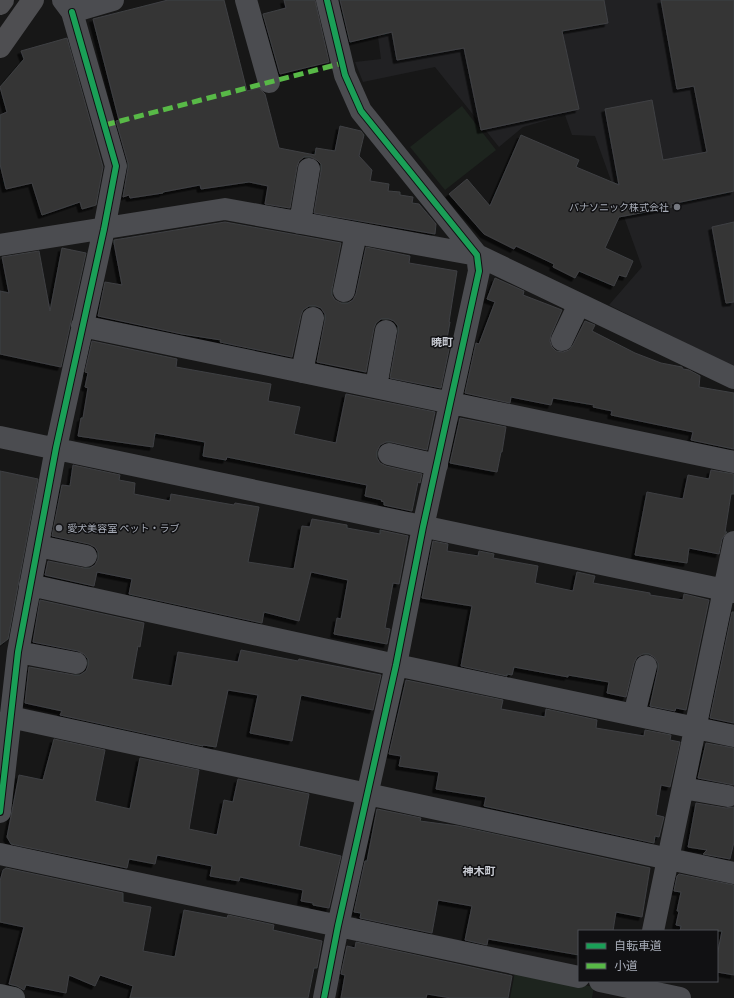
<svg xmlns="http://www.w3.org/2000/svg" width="734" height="998" font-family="'Noto Sans','Noto Sans JP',sans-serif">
<defs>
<filter id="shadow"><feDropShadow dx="-3.5" dy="3.5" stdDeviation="0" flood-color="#0009"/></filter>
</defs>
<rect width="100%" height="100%" fill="#171717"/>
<path fill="#212123" d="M373,0H734V367L609,305L642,267L595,136L572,135L565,115L523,127L499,147L435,67L363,82L355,62L381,59Z"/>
<path fill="#1d241e" d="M462,106L496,150L445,190L410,147Z
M515,972L594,987L592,998H510Z"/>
<path fill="#353536" stroke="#3f4043" filter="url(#shadow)" d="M168,0H224L247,91L259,88L265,94L279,148L315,155L316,148L335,151L340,126L361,131L364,135L359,156L372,170L370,181L389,184L388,191L400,192V195L413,197L412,203L419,204L436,224L435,234L314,213L321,171V164L317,160L311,157H304L299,161L297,167L290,208L265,204L268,186L249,182L201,189L200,185L163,192V193L130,198L129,195L123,197L128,168V163L116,121L119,120L93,19Z
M284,0H315L329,62L280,74L263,14L286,8Z
M340,0H604L608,23L562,31L579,109L481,130L464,48L397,60L392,32L350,42Z
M661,0H734V191L671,204L672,207L619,217L605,248L633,261L626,277L619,275L614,286L579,271L575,278L553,267L554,264L516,246L514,249L484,234L449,194L467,179L490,206L521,135L579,160L576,167L619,185L605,109L652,100L663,160L707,152L694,86L677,89Z
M67,38L103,167L96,205L82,209L80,202L42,215L32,183L6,189L0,164V115L7,112L0,87L24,59L21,51Z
M225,222L341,243L332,289V295L335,300L341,303H348L353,300L356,294L366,247L410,256L409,263L457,271L449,322H450L447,339L451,340L441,388L390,378L398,333V326L394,321L389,319H381L376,323L374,328L366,372L317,362L325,320V314L321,308L316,306H309L303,310L301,315L292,357L220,342L221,340L182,334L98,316L105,282L122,285L114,243V240Z
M734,222V302L726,303L712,227Z
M62,248L86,253L61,367L0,354V291L9,293L2,257L39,251L50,311Z
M495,278L524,291L523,295L562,310L551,335L550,341L552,347L556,351L563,352L569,350L573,345L585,321L595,325L592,331L635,353L661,363L682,367L683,369L689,370L700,376L699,387L734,393V449L691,440L693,432L611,415L612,411L593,407L594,405L553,398L551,405L511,397L510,403L465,393L476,343L479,344L495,302L487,299Z
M92,341L177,359L176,367L271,384L268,401L300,407L294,434L336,443L346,394L435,412L427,450L391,442H386L380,445L377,451V458L380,463L386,466L422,474L420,483L418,482L412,511L384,505V502L381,501L382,500L365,496L367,485L227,457L226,460L203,456L205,442L155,433L153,447L78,436L81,418H83L88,388L85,387L88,373L85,372Z
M460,418L506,427L502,452H501L497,472L450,463Z
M73,465L120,475L119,480L135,483L134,494L170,501L171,494L234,505L235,503L259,507L248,562L294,569L302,526L310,527L312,519L347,525V528L380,534V530L408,536L399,584L393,583L385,628L390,629L387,644L334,634L337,618L341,619L348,580L311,572L299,621L264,612L262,623L129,594L132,579L97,572L94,586L45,575L48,561L84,568H90L95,565L98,559V552L95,547L89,544L52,536L62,485L70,486Z
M711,470L734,474V494H731L725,532H727L722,539L719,554L689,548L687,563L635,555L647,492L683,499L688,475L709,479Z
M0,471L38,479L8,639L0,645Z
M433,541L448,544L447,551L478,556L479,551L494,554L493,558L538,566L535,583L573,591L577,572L595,576L593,583L650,593V595L683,600L684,594L709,600L686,710L676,708L675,711L650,706L658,669V663L654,657L649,654H643L637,657L634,663L626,697L607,693L609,682L568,675V677L514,667L512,675L507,674V676L461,666L472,606L422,598Z
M40,600L144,623L140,647L138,646L132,679L172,686L178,652L238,662L241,650L298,661L299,659L381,675L373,710L301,695L292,741L250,733L258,695L228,690L216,747L203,745V746L60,715L62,711L25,703L29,667L74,675H80L86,671L88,666V659L84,654L78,651L33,642Z
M732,612H734V723L710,718Z
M406,680L503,700L501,709L545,717L546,709L597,720L596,728L644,736L645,730L671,735L670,740L680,742L670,787L661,785L656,815L664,817L659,837L655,836L654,843L484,806L486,797L436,789L439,772L399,766L401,756L389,754Z
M54,739L105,750L95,801L130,809L140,758L199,770L189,829L217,835L224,800L233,802L238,779L309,794L299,846L341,856L329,908L313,905V903L301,901L303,890L240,877L239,881L210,876L212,866L157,855L155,864L129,859L127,868L11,844L7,837L19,775L43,780Z
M706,743L734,748V785L698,778Z
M696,803L726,808L734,807V842L730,859L703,854L707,850L688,847Z
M377,809L421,818L420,821L458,826L650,868L642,917L616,912L613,931H579V955L488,939L487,945L465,940L472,906L438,900L432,933L360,918L361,913L354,912L365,861H367Z
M6,868L123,893V902L151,907L143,951L175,957L184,910L227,918L228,915L274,925L273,930L322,941L317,968H314L308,998H130L133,986L100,975L95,986L69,975L66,993L26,985L24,990L17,986L9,984L24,927L0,922V881L3,870Z
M679,874L734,885V975L717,972V956L722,931H680L681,926L676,925L679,911H677L681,892L674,891L677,876Z
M356,942L512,976L508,998H451L427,994L426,998H341L345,975L341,974L347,946L355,948Z"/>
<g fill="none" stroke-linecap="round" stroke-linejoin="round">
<path stroke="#4b4c50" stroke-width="22" d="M63,0L72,12L113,0
M246,0L269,82
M300,223L309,169
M0,245L225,209L477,255L734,378
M344,291L356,233
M82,326L734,462
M562,340L579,304
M302,372L313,318
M376,387L386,331
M0,437L734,592
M389,454L437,465
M38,546L86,556
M30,585L396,665L734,736
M18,652L76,663
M634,715L646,666
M10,717L734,873
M683,788L728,796
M0,812L18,652L56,448L104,229L116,166L72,12
M0,854L579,977
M653,931L734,542
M600,981L680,998
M324,998L338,926L396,665L423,527L479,271L477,255L361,111L345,75L327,0"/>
<path stroke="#4d4f52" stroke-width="22" d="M0,995L14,998"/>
<path stroke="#4e4e51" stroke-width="22" d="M0,4L3,0
M0,47L33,0"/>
<path stroke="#58b947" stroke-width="5" stroke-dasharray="10 5" stroke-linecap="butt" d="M105,125L343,63"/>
<defs>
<path id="cycleway" d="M0,812L18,652L56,448L104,229L116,166L72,12
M324,998L338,926L396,665L423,527L479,271L477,255L361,111L345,75L327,0"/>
</defs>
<use href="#cycleway" stroke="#111113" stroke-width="8"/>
<use href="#cycleway" stroke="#1a9f57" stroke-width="6"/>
</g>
<g fill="#757880" stroke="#111113" stroke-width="1.5">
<circle cx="677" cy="207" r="4"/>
<circle cx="59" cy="528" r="4"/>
</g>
<g text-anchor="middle" stroke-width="3" stroke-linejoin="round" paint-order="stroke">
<g font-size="10" fill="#a8adb8" stroke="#111113" text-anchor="end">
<text x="669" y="211">パナソニック株式会社</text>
<text x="67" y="532" text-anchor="start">愛犬美容室 ペット・ラブ</text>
</g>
<g font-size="11" font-weight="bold" fill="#c9ccd4" stroke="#111113">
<text x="442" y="346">暁町</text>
<text x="479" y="875">神木町</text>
</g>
</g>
<rect x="578" y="930" width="140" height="52" fill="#111113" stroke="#4d4f55"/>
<rect x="586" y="943" width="20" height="6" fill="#1a9f57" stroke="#4d4f55"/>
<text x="614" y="950" font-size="12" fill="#a8adb8">自転車道</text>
<rect x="586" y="963" width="20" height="6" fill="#58b947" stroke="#4d4f55"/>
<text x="614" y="970" font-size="12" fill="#a8adb8">小道</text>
</svg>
